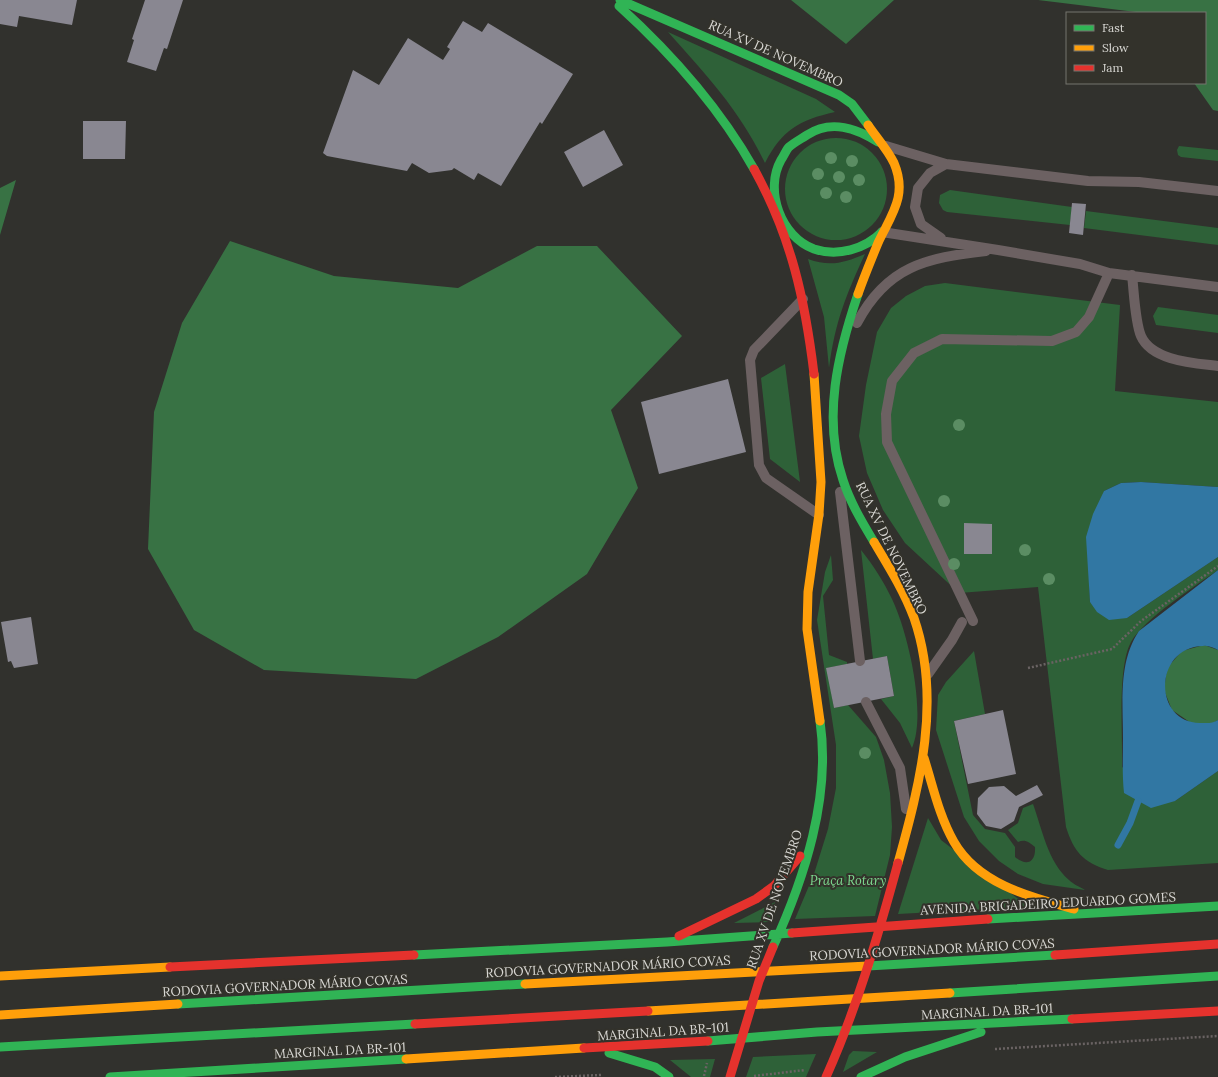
<svg xmlns="http://www.w3.org/2000/svg" width="1218" height="1077" font-family="Lora,serif">
<rect width="100%" height="100%" fill="#31312d"/>
<path fill="#2e6138" d="M668,32L816,99L835,112C799,120 782,130 765,163C739,109 707,76 668,32Z
M785 189a51 51 0 1 1 102 0a51 51 0 1 1-102 0Z
M1179,146L1218,150V161L1181,157L1178,155L1177,150Z
M950,190L1072,207L1070,225L947,212L943,210L939,203L940,195Z
M1086,211L1218,228V245L1084,228Z
M865,254C846,295 835,322 829,368L824,317L808,259C830,267 844,263 865,254Z
M945,283L1120,305L1115,391L1218,402V487L1141,482L1121,483L1104,491L1089,575L1090,602L1127,618L1218,557V570C1195,586 1144,619 1131,642C1117,668 1123,735 1122,767L1175,801L1218,771V863L1108,870C1083,862 1074,852 1066,827L1038,587L959,593L905,543L883,510L867,473L859,436L866,385L877,332L891,308L906,296L925,286Z
M1158,307L1218,315V333L1156,325L1153,316Z
M785,364L800,482L770,459L761,378Z
M861,550C873,565 884,582 892,599C908,632 927,714 912,748L900,723L881,699L894,696L887,656L873,659Z
M831,555L833,580L823,596L829,655L847,662V664L827,668L834,708L848,705L876,737L884,760L890,793L892,827L890,855L875,916L795,919L814,874L828,829L836,788V745L817,620L825,572Z
M974,651L985,714L954,721L973,815L985,829L1005,833L1015,847V857C1027,867 1036,862 1035,847C1029,842 1025,839 1018,842L1008,830L1018,823L1023,808L1033,804C1042,829 1048,862 1069,880C1073,884 1080,887 1085,890L1043,884L1018,874L999,861L979,841L964,817L936,730L938,695L946,682Z
M928,818L941,840L1029,907L898,914Z
M775,902L769,922L734,923Z
M853,1051L877,1052L843,1072L849,1055Z
M816,1054L806,1077H746L753,1057Z
M715,1059L710,1077H691L670,1060Z"/>
<path fill="#387244" d="M791,0H894L846,44Z
M1038,0H1218V111L1213,110L1194,83H1205V13H1144Z
M16,180L0,235V188Z
M230,241L334,276L458,288L537,246H597L682,336L611,410L638,488L587,574L498,637L416,679L264,670L194,630L148,549L154,412L182,323Z
M1204,645L1218,650V720L1213,723H1191L1172,710L1164,690L1167,668L1182,651Z"/>
<path fill="#3177a3" d="M1141,482L1218,487V557L1127,618L1109,620L1097,612L1090,602L1086,537L1093,514L1104,491L1121,483Z
M1218,570V650C1214,648 1208,645 1203,646C1154,647 1152,722 1200,723C1207,723 1212,724 1218,720V771L1175,801L1151,808L1124,793C1122,774 1123,757 1123,738C1123,702 1118,662 1139,631Z"/>
<g fill="none" stroke-linecap="round" stroke-linejoin="round">
<path stroke="#3177a3" stroke-width="7" d="M1118,845L1130,823L1138,801"/>
</g>
<path fill="#898791" d="M0,0H77L72,25L19,16L17,27L0,24Z
M145,0H183L167,49L164,48L156,71L127,62L134,40L132,39Z
M463,21L482,32L488,23L573,74L542,124L540,122L501,186L478,173L474,180L454,168L452,170L429,173L412,163L407,171L327,156L323,153L353,70L379,85L408,38L443,60L450,49L447,47Z
M83,121H126L125,159H83Z
M604,130L623,165L583,187L564,152Z
M1072,203L1086,204L1083,235L1069,233Z
M728,379L746,452L659,474L641,402Z
M964,523L992,524V554H964Z
M31,617L38,664L14,668L11,661L8,662L1,622Z
M887,656L894,696L834,708L826,668Z
M1003,710L1016,774L968,784L954,721Z
M1037,785L1043,795L1019,807L1014,821L1001,829L986,826L977,814L978,798L989,787L1004,786L1016,796Z"/>
<g fill="none" stroke-linecap="round" stroke-linejoin="round">
<path stroke="#6a6363" stroke-width="2.5" stroke-dasharray="2 2" stroke-linecap="butt" d="M1028,668L1112,649L1141,621L1218,566
M995,1049L1218,1036
M704,1076L707,1063
M754,1076L805,1070
M555,1077L601,1075"/>
<path stroke="#6c6162" stroke-width="10" d="M886,146L946,164L1088,181L1139,182L1218,191
M882,232L998,250L1080,264L1109,273L1218,287
M941,238L921,224L915,207L918,188L930,173L946,164
M1132,275C1134,292 1135,322 1141,336C1152,361 1194,363 1218,366
M803,299L754,350L750,360L759,465L766,478L819,515
M857,323C887,266 926,258 986,251
M840,492L860,661
M973,621L887,442L886,414L892,381L914,353L942,339L1052,341L1076,332L1089,317L1109,273
M928,674L952,640L962,622
M866,702L900,768L906,809"/>
<path stroke="#30b455" stroke-width="9" d="M620,0L839,95L852,104L868,125
M619,6C672,54 719,107 754,169
M878,142C856,128 831,119 807,135C801,139 795,142 789,147C786,150 784,156 781,160C764,190 781,237 814,249C838,257 865,249 882,232
M858,294C838,353 822,418 843,480C850,502 862,522 874,542
M988,919L1218,906
M773,947C805,877 831,797 820,721
M414,955L667,942L792,933
M868,966L1055,955
M950,993L1218,976
M178,1004L525,984
M708,1041L817,1032L1072,1019
M0,1047L415,1024
M609,1053L655,1067L669,1077
M110,1077L406,1059
M861,1077L905,1057L981,1032"/>
<path stroke="#ff9f0a" stroke-width="9" d="M858,294C864,277 871,260 878,243C891,215 908,196 894,163C888,150 876,137 868,125
M814,374L821,482L819,514L808,592L807,629L820,721
M874,542C889,567 904,591 914,618C942,699 920,784 898,863
M924,758C933,786 939,816 954,842C978,884 1030,897 1074,909
M0,976L170,967
M525,984L868,966
M648,1011L950,993
M0,1015L178,1004
M406,1059L584,1048"/>
<path stroke="#e5322d" stroke-width="9" d="M754,169C791,236 805,299 814,374
M792,933L988,919
M679,936L756,899L774,886L800,856
M1055,955L1218,944
M170,967L414,955
M1072,1019L1218,1011
M415,1024L648,1011
M584,1048L708,1041
M730,1077L759,981L773,947
M826,1077C857,1008 878,936 898,863"/>
</g>
<g fill="#5b8d63">
<circle cx="831" cy="158" r="6"/>
<circle cx="852" cy="161" r="6"/>
<circle cx="818" cy="174" r="6"/>
<circle cx="839" cy="177" r="6"/>
<circle cx="859" cy="180" r="6"/>
<circle cx="826" cy="193" r="6"/>
<circle cx="846" cy="197" r="6"/>
<circle cx="959" cy="425" r="6"/>
<circle cx="944" cy="501" r="6"/>
<circle cx="1025" cy="550" r="6"/>
<circle cx="954" cy="564" r="6"/>
<circle cx="1049" cy="579" r="6"/>
<circle cx="865" cy="753" r="6"/>
</g>
<g text-anchor="middle" stroke-width="4" stroke-linejoin="round" paint-order="stroke">
<g font-size="13" fill="#d8d7d3" stroke="#33322b">
<text transform="translate(776 53) rotate(24)" y="5">RUA XV DE NOVEMBRO</text>
<text transform="translate(892 548) rotate(64)" y="5">RUA XV DE NOVEMBRO</text>
<text transform="translate(774 899) rotate(-71)" y="5">RUA XV DE NOVEMBRO</text>
<text transform="translate(1048 903) rotate(-3)" y="5">AVENIDA BRIGADEIRO EDUARDO GOMES</text>
<text transform="translate(932 949) rotate(-3)" y="5">RODOVIA GOVERNADOR MÁRIO COVAS</text>
<text transform="translate(608 966) rotate(-3)" y="5">RODOVIA GOVERNADOR MÁRIO COVAS</text>
<text transform="translate(285 985) rotate(-3)" y="5">RODOVIA GOVERNADOR MÁRIO COVAS</text>
<text transform="translate(987 1011) rotate(-3)" y="5">MARGINAL DA BR-101</text>
<text transform="translate(663 1031) rotate(-4)" y="5">MARGINAL DA BR-101</text>
<text transform="translate(340 1050) rotate(-3)" y="5">MARGINAL DA BR-101</text>
</g>
<g font-size="13" font-style="italic" fill="#7dd98f" stroke="#33322b">
<text x="848" y="885">Praça Rotary</text>
</g>
</g>
<rect x="1066" y="12" width="140" height="72" fill="#33322b" stroke="#75746e"/>
<rect x="1074" y="25" width="20" height="6" fill="#30b455" stroke="#75746e"/>
<text x="1102" y="32" font-size="12" fill="#d8d7d3">Fast</text>
<rect x="1074" y="45" width="20" height="6" fill="#ff9f0a" stroke="#75746e"/>
<text x="1102" y="52" font-size="12" fill="#d8d7d3">Slow</text>
<rect x="1074" y="65" width="20" height="6" fill="#e5322d" stroke="#75746e"/>
<text x="1102" y="72" font-size="12" fill="#d8d7d3">Jam</text>
</svg>
